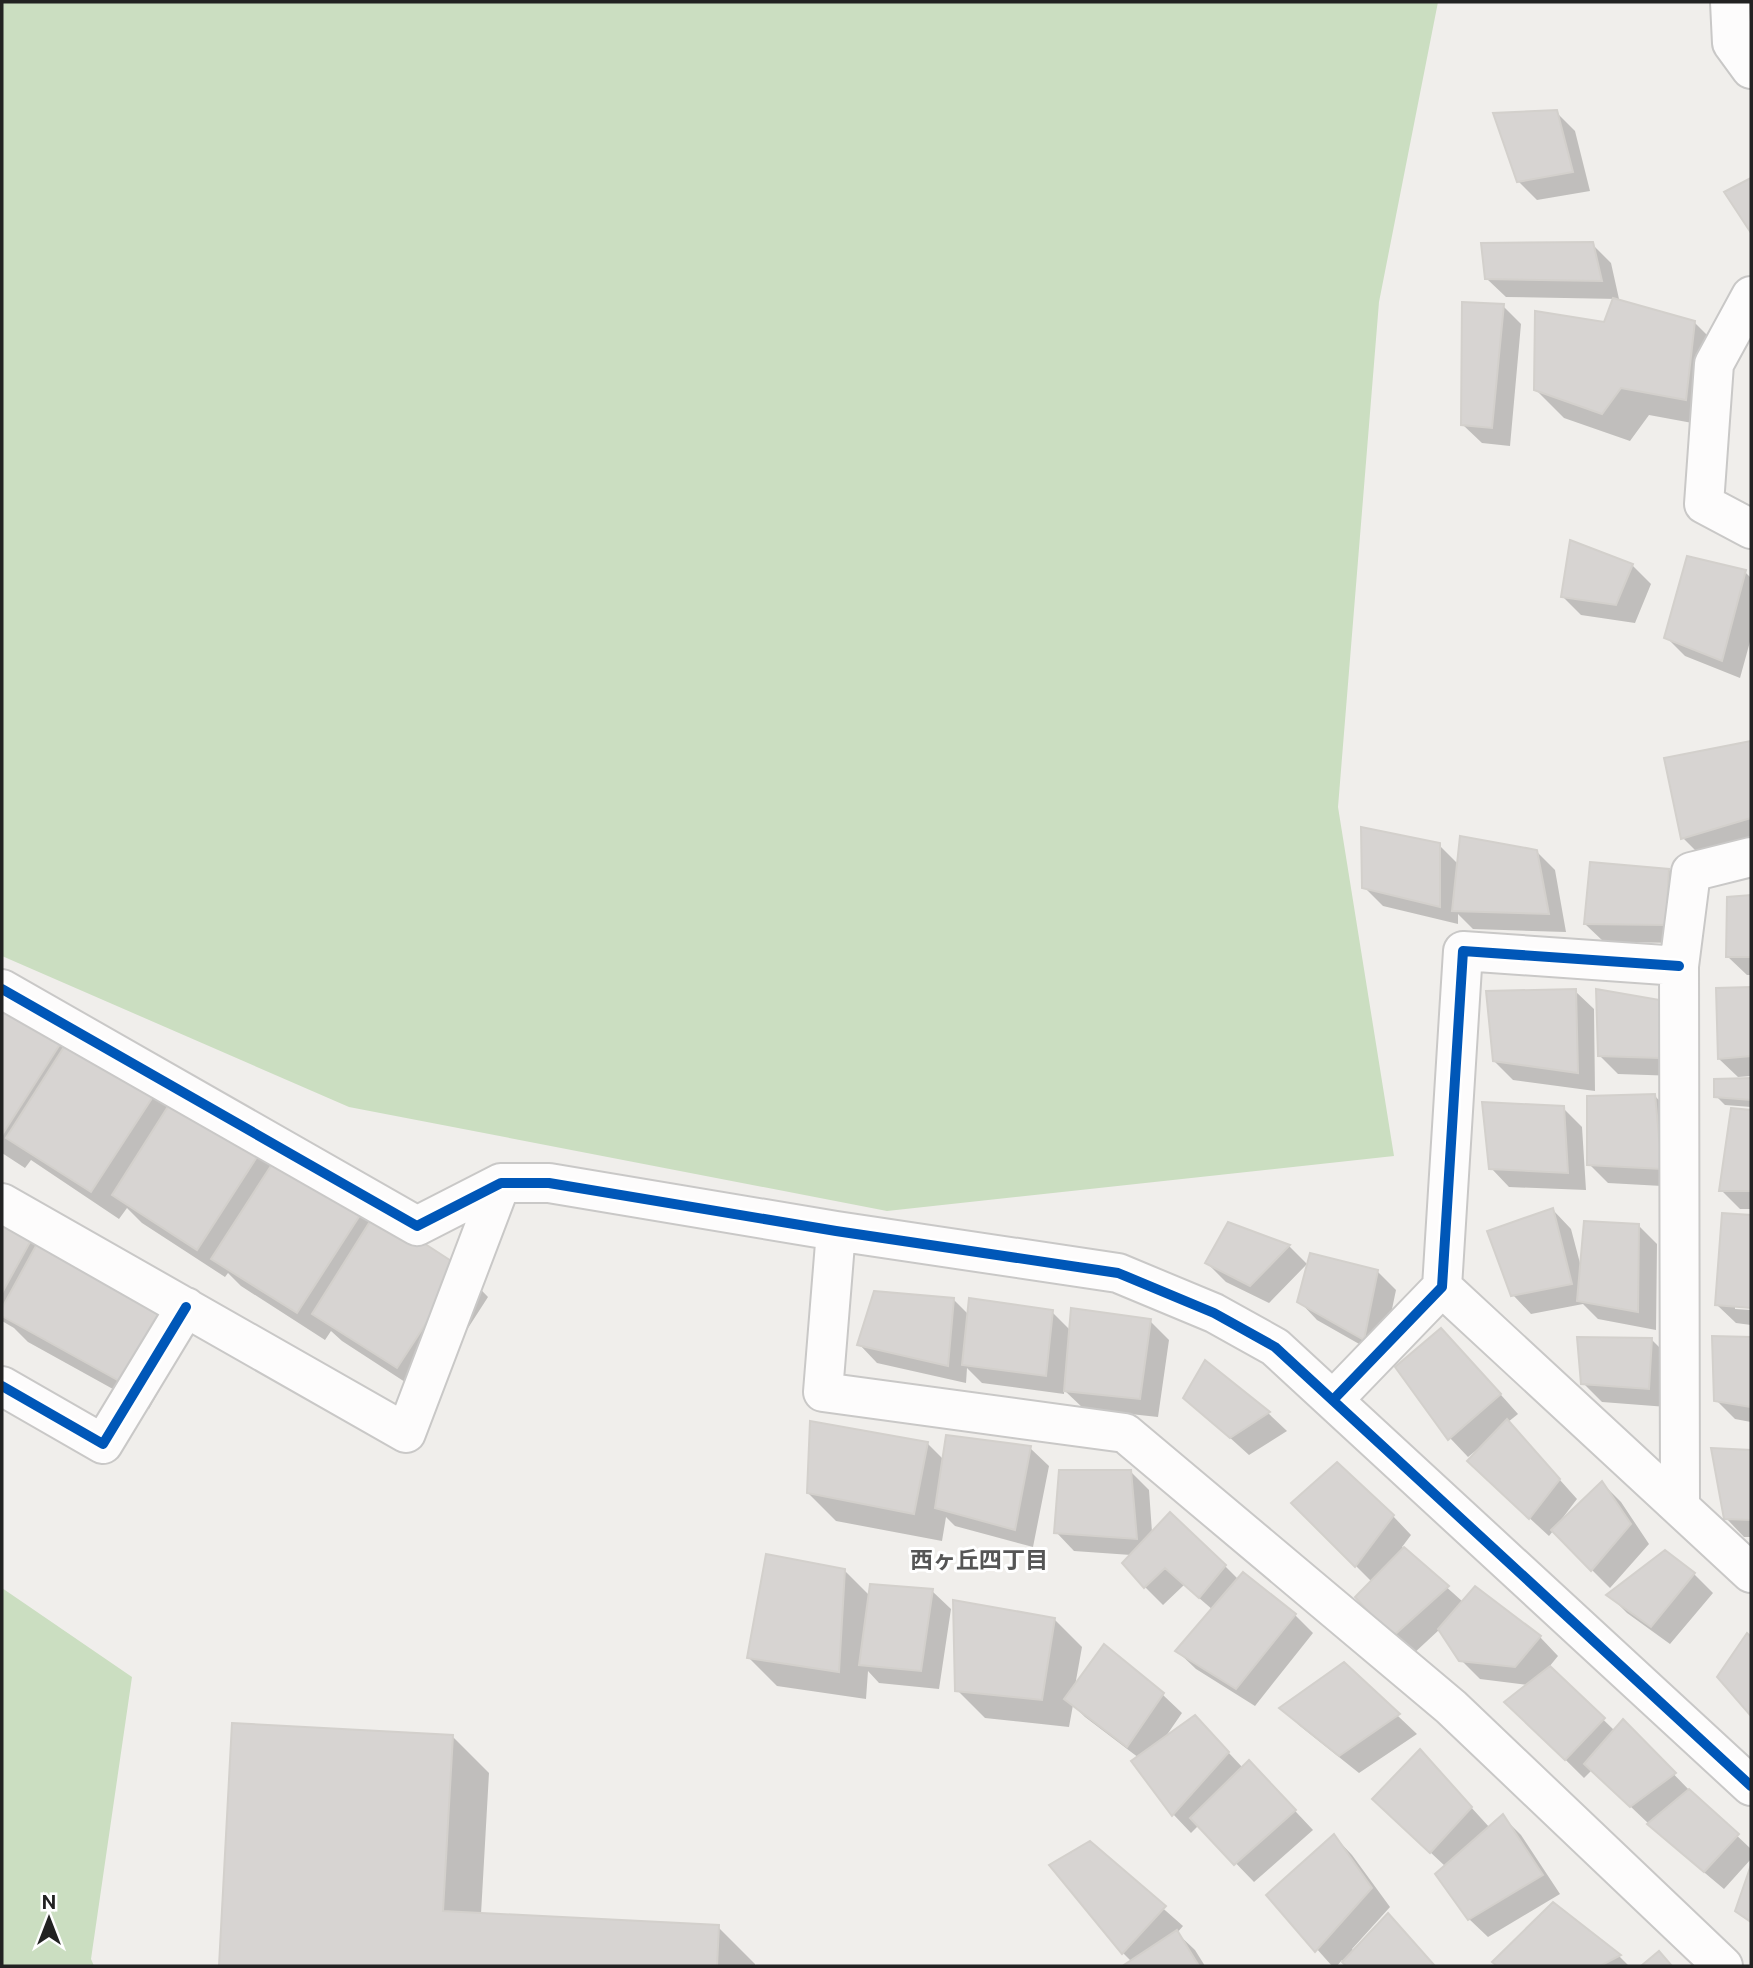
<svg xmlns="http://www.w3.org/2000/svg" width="1753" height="1968" font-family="'Public Sans','Noto Sans JP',sans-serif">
<rect width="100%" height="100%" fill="#f0eeeb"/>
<path fill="#cbdec1" d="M2,2H1438L1379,302L1338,807L1394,1156L887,1211L349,1107L2,956Z
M2,1588L132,1677L91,1959L94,1966H2Z"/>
<path fill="#0003" d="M1556,112L1575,131L1590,191L1537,200L1518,181Z
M1592,244L1611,263L1619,299L1506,297L1487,279Z
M1503,306L1521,324L1510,446L1482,443L1463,425Z
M1694,322L1722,350L1714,427L1649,415L1630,441L1564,418L1536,390L1605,324Z
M1632,565L1651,584L1635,623L1581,615L1563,597Z
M1745,572L1751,578V638L1740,678L1685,656L1666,637Z
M1751,743V854L1711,866L1683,838L1666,759Z
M1439,845L1459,865L1536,851L1555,870L1566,932L1473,929L1458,914V924L1383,906L1364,887Z
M1669,870L1687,889L1684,943L1604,942L1585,924Z
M1751,897V975H1747L1728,957L1729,898Z
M1751,989V1076L1738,1077L1719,1059L1718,990Z
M1575,991L1594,1009L1595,1091L1513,1080L1494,1061Z
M1659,1002L1677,1076L1618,1074L1599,1055Z
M2,1004L155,1093L170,1108L361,1214L371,1224L461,1269L488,1297L425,1395L342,1341L331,1331L325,1340L241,1286L228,1273L225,1277L142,1223L127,1208L119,1219L31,1160L25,1168L2,1153Z
M1751,1080V1107L1725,1105L1716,1096V1081Z
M1655,1096L1673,1115L1680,1187L1608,1183L1589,1164Z
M1563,1108L1582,1127L1586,1190L1509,1187L1491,1168Z
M1732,1110L1751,1112V1209H1740L1721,1190Z
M1553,1210L1571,1229L1581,1267L1638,1225L1657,1244L1656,1330L1598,1319L1583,1304L1531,1314L1513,1295Z
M1724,1215L1751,1216V1306L1735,1305V1309L1751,1310V1325L1736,1323L1717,1305Z
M2,1217L160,1312L188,1339L149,1409L28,1342L14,1328L2,1321Z
M1289,1246L1307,1264L1269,1303L1226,1282L1207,1263Z
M1377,1271L1396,1290L1382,1357L1317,1320L1299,1301Z
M953,1299L969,1315L1052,1312L1071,1331L1150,1321L1169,1340L1158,1417L1084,1409L1064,1390V1394L982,1383L967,1368L966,1383L877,1363L859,1344Z
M1713,1338L1751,1339V1422L1735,1419L1716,1400Z
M1651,1339L1670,1358L1667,1407L1602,1402L1583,1383Z
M1460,1349L1518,1414L1508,1422L1577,1499L1561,1520L1563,1521L1602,1483L1621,1502L1649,1544L1610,1588L1553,1531L1549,1536L1488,1480L1481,1450L1479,1448L1468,1457L1450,1438L1397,1367Z
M1185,1397L1268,1413L1287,1431L1249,1455Z
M927,1443L944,1460L1030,1448L1049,1466L1033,1547L955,1526L946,1517L942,1541L836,1521L808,1493Z
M1713,1450L1751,1452V1537H1744L1726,1518Z
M1130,1471L1149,1490L1152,1532L1225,1566L1239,1580L1295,1615L1313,1633L1255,1706L1196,1669L1177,1651L1213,1610L1184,1585L1163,1605L1145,1587L1131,1555L1074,1551L1056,1532Z
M1293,1503L1393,1516L1411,1535L1402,1547L1463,1602L1540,1637L1558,1656L1549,1667L1615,1731L1623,1722L1692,1793L1751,1849V1859L1724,1889L1668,1842L1592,1770L1584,1778L1507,1702L1529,1685L1480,1679L1461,1660L1440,1629L1412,1655L1394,1636L1372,1582Z
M1665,1552L1694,1574L1713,1593L1670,1644L1627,1613L1609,1595Z
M845,1571L870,1596L932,1591L951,1609L939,1689L879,1683L868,1671L866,1699L777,1686L749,1658Z
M1054,1619L1082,1647L1075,1686L1104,1646L1163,1695L1182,1713L1164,1739L1213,1736L1243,1768L1267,1781L1313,1830L1254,1882L1199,1825L1191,1833L1173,1814L1139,1758L1085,1717L1073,1705L1069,1727L985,1718L957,1690Z
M1343,1664L1417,1734L1359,1773L1300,1726L1282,1708Z
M234,1725L452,1736L489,1773L481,1914L718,1927L755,1964V1966H221Z
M1420,1751L1490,1828L1503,1817L1521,1835L1560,1894L1488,1937L1469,1919L1446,1867L1393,1817Z
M1334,1836L1352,1855L1390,1907L1352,1949L1354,1952L1406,1934L1435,1966H1348L1342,1960L1337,1966H1332L1269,1895Z
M1090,1844L1183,1926L1177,1933L1195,1950L1205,1966H1127L1131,1961L1123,1953Z
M1553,1904L1620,1957L1629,1966H1499L1495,1962Z"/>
<path fill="#d7d4d2" stroke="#d3d0cc" stroke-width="2" d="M1557,110L1573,172L1517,182L1493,113Z
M1751,178V233L1724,192Z
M1593,242L1602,281L1485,279L1481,243Z
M1613,298L1695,321L1686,400L1621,388L1602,414L1534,390L1535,311L1604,322Z
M1462,302L1504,304L1492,428L1461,425Z
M1570,540L1633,564L1616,605L1561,597Z
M1687,556L1746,570L1722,661L1664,638Z
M1751,741V818L1681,839L1664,758Z
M1361,827L1440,843V907L1362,888Z
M1460,836L1537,850L1549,914L1452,911Z
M1590,862L1669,869L1666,925L1584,924Z
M1751,895V957H1726L1727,897Z
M1751,987V1056L1718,1059L1716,988Z
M1576,989L1578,1073L1493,1061L1486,991Z
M1596,989L1660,1000L1659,1058L1598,1056Z
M2,1002L62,1041L2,1135Z
M71,1036L156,1092L91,1192L6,1138Z
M1751,1078V1100L1714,1097V1079Z
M176,1094L262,1149L197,1250L112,1195Z
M1655,1094L1662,1169L1587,1165V1096Z
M1482,1102L1564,1106L1568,1173L1489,1169Z
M1731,1108L1751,1110V1191H1719Z
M276,1158L362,1212L297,1313L211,1259Z
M1553,1208L1572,1284L1511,1296L1487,1231Z
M376,1212L462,1268L397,1368L312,1314Z
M1722,1213L1751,1215V1308L1715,1305Z
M2,1215L35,1233L2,1293Z
M1584,1221L1639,1224L1638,1312L1577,1301Z
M1228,1222L1290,1245L1250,1286L1205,1263Z
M38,1242L161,1310L121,1382L2,1316V1308Z
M1310,1253L1378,1270L1364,1340L1297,1302Z
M874,1291L954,1298L948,1366L857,1345Z
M969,1298L1053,1310L1046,1376L962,1365Z
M1071,1308L1151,1319L1140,1399L1064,1391Z
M1441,1328L1501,1394L1448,1440L1395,1367Z
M1712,1336L1751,1337V1407L1714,1401Z
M1577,1337L1652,1338L1649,1389L1581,1384Z
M1205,1360L1270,1412L1230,1438L1183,1398Z
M1507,1419L1560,1479L1529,1519L1467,1461Z
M810,1421L928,1442L914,1514L807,1493Z
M946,1435L1031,1446L1015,1530L935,1508Z
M1711,1448L1751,1450V1520L1724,1519Z
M1337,1462L1394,1515L1355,1567L1291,1503Z
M1059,1470H1131L1137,1539L1054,1533Z
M1602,1481L1631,1524L1591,1571L1551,1530Z
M1170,1512L1226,1565L1199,1598L1165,1568L1144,1588L1122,1563Z
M1404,1547L1449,1586L1392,1637L1355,1597Z
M1665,1550L1695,1573L1651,1627L1606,1595Z
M766,1554L845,1569L839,1672L747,1658Z
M1243,1572L1296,1614L1236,1689L1175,1651Z
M870,1584L933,1589L921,1671L859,1665Z
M1475,1586L1541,1636L1515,1667L1459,1661L1438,1629Z
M953,1600L1055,1618L1042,1700L955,1691Z
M1747,1633L1751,1637V1716L1717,1677Z
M1104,1644L1164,1693L1127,1747L1064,1699Z
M1344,1662L1400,1714L1339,1756L1279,1708Z
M1550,1666L1605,1718L1565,1760L1504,1702Z
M1195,1715L1229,1752L1172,1816L1131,1761Z
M1623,1719L1676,1773L1630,1807L1584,1764Z
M232,1723L453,1735L443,1911L719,1925L717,1966H219Z
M1420,1749L1472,1807L1430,1853L1372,1799Z
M1249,1760L1296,1810L1234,1865L1190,1818Z
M1689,1789L1739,1834L1704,1872L1647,1824Z
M1503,1814L1543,1875L1468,1920L1435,1874Z
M1334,1834L1372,1888L1315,1952L1266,1895Z
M1090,1841L1166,1906L1122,1954L1049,1865Z
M1751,1865V1922L1735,1911Z
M1553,1902L1621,1955L1600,1966H1497L1492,1962Z
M1388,1913L1435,1966H1346L1342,1962Z
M1177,1930L1199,1966H1125L1124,1965Z
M1659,1951L1672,1966H1641Z"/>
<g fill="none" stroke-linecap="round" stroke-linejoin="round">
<defs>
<path id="minor" d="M1730,2L1732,43L1751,69
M1751,296L1714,364L1704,504L1751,529
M2,989L417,1226L501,1183H549L836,1231L1118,1273L1214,1313L1275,1347L1751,1786
M2,1203L406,1433L501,1183
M836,1231L823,1392L1125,1433L1451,1707L1723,1966
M1442,1287L1751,1573
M2,1386L103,1444L186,1307
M1333,1400L1442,1287L1463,951L1679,966
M1680,1507L1679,966L1691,872L1751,857"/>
</defs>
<use href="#minor" stroke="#c9c8c7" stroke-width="42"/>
<use href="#minor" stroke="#fdfcfc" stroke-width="38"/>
<defs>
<path id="cycleway" d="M2,989L417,1226L501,1183H549L836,1231L1118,1273L1214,1313L1275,1347L1751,1786
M2,1386L103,1444L186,1307
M1333,1400L1442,1287L1463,951L1679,966"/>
</defs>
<use href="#cycleway" stroke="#fff" stroke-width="15"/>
<use href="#cycleway" stroke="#0057b8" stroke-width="10"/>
</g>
<g text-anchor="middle" stroke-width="6" stroke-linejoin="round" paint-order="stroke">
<g font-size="23" font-weight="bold" fill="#555" stroke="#fff">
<text x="979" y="1568">西ヶ丘四丁目</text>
</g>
</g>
<rect width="1753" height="1968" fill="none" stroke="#222222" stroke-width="7"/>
<g transform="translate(49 1919)" stroke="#ffffff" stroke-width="5" paint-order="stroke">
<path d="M0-5L12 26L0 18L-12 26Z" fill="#222222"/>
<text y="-10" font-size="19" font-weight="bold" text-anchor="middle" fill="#222222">N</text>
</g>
</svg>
